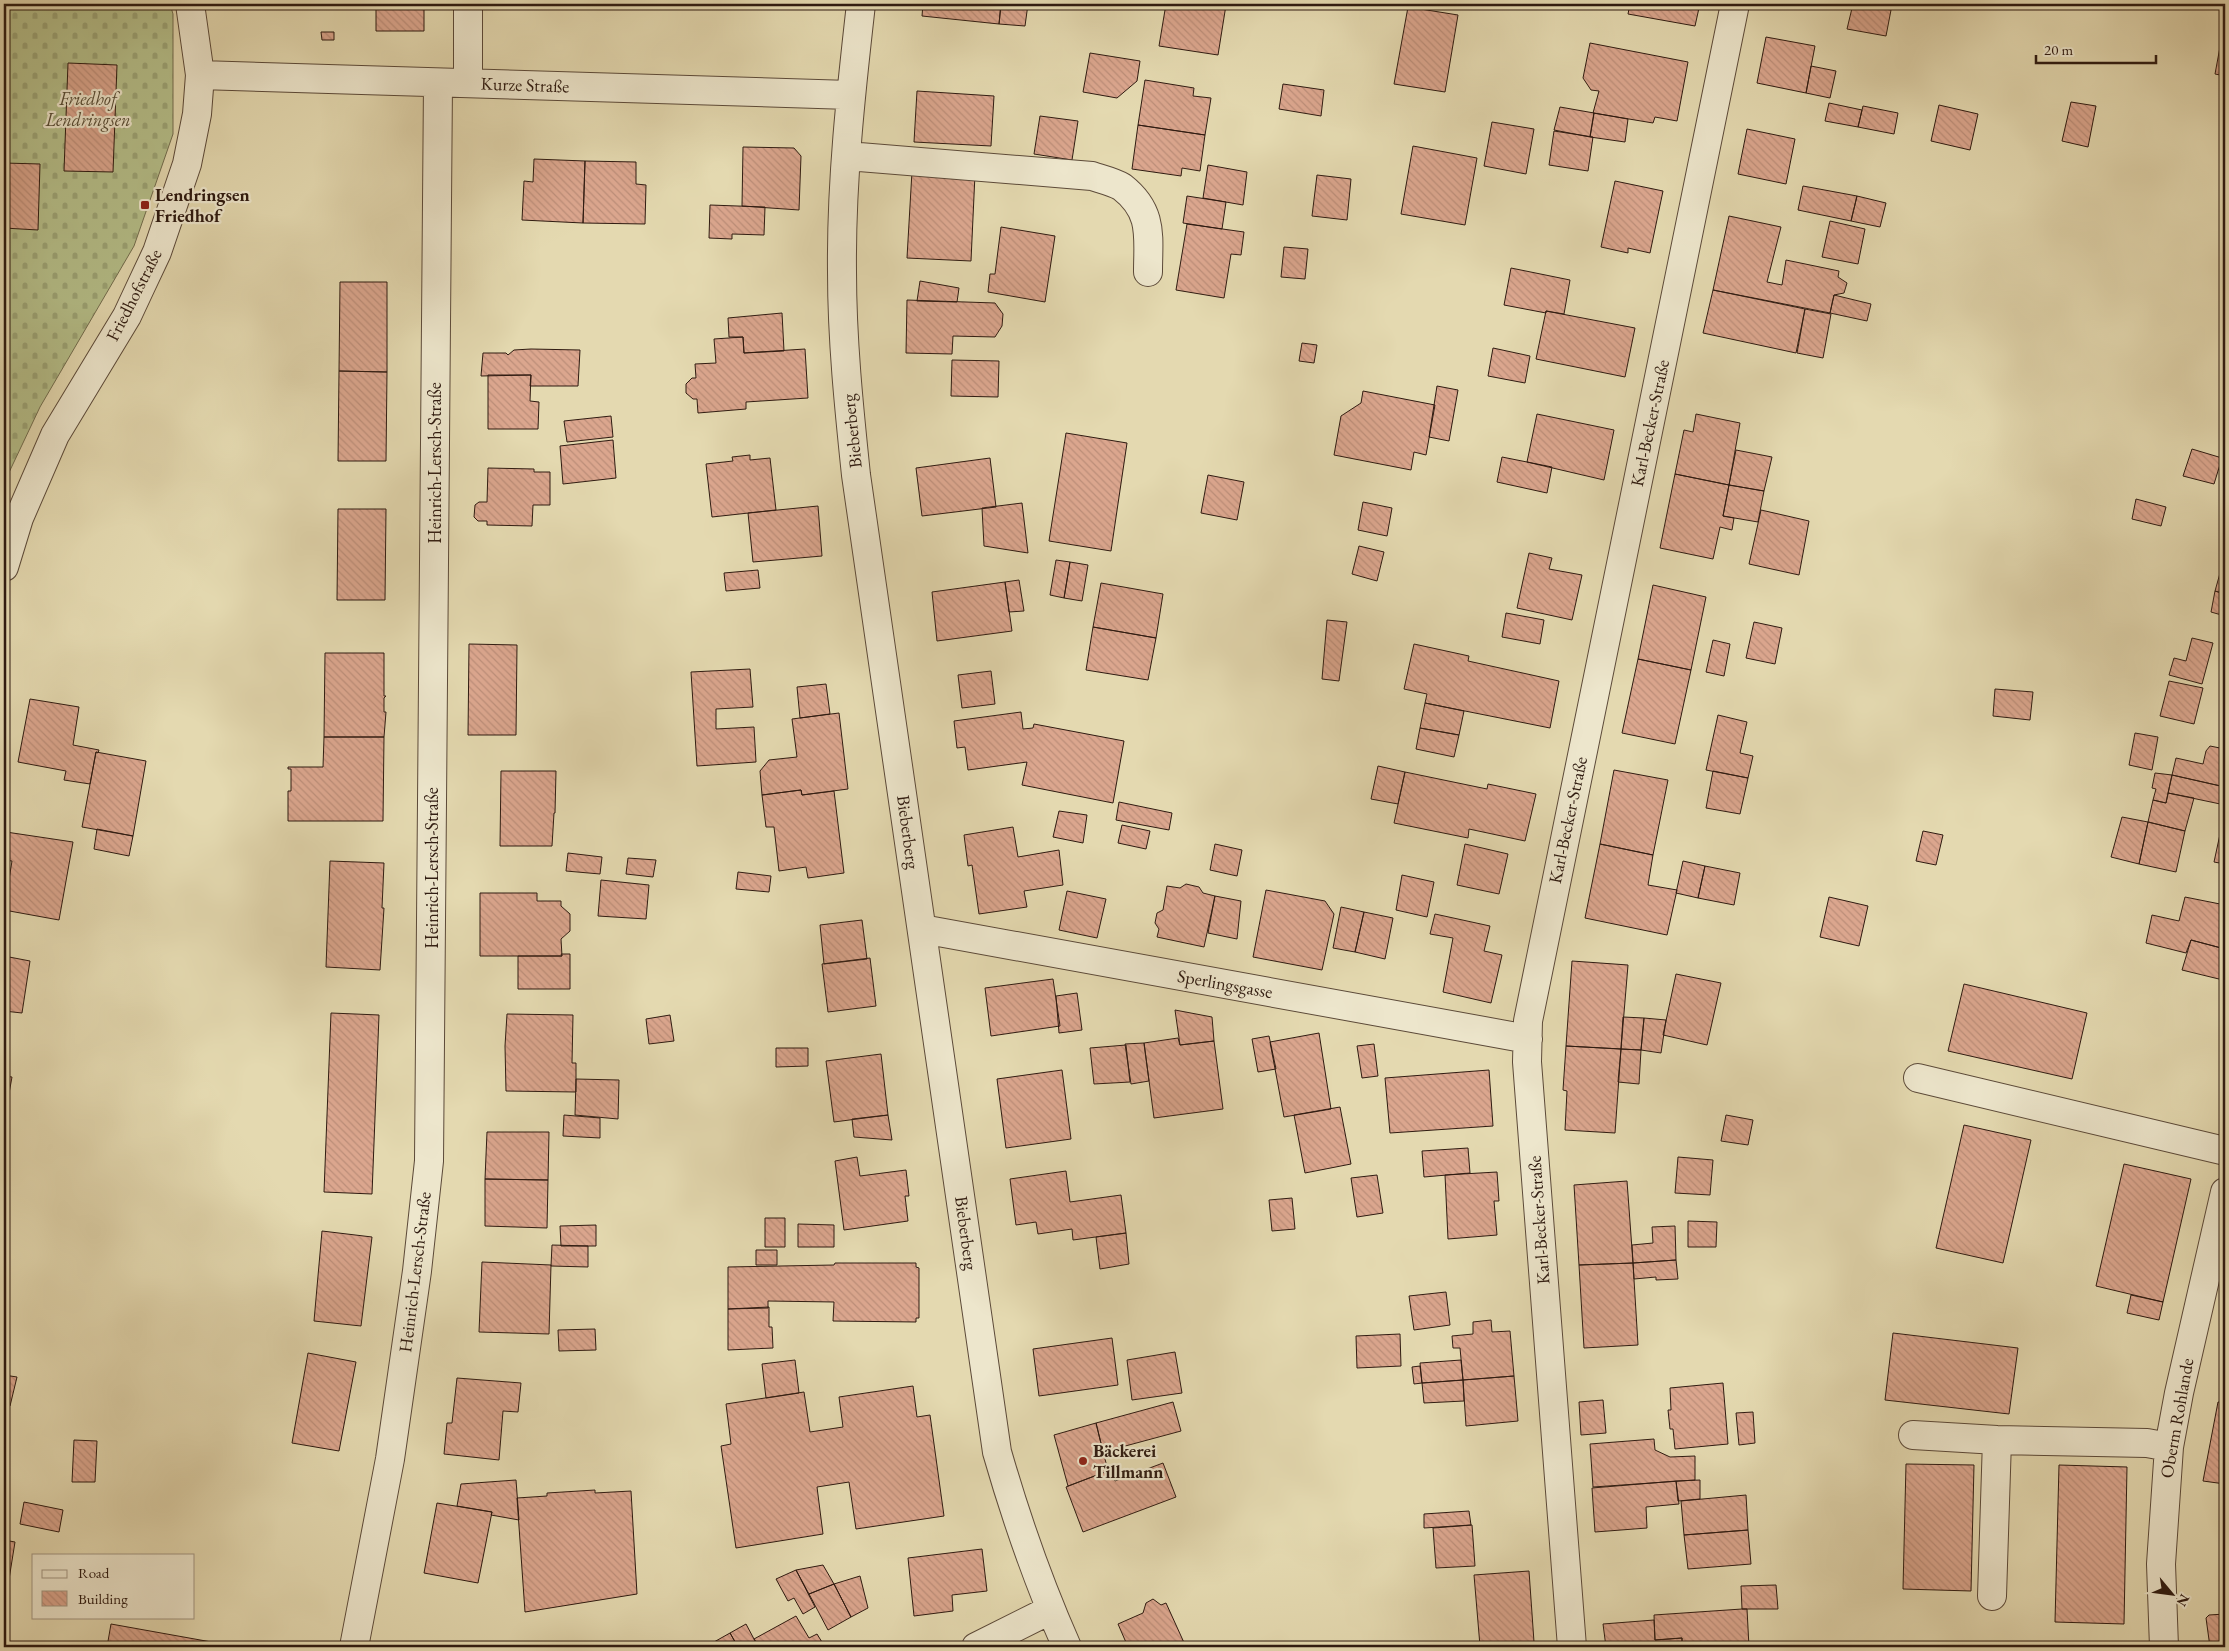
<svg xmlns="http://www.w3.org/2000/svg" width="2229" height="1651" font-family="'EB Garamond',serif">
<defs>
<pattern id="cemetery-stones" width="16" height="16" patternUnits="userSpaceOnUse" patternTransform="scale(1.25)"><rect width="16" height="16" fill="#b5bf8a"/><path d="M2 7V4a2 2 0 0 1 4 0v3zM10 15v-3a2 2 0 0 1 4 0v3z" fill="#9ca476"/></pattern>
<pattern id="building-back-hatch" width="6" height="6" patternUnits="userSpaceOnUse" patternTransform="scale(1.25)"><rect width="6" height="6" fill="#dba68e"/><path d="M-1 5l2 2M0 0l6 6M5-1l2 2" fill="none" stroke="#bc8e79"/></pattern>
</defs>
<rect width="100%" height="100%" fill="#e4d9b0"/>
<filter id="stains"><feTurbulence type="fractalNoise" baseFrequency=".004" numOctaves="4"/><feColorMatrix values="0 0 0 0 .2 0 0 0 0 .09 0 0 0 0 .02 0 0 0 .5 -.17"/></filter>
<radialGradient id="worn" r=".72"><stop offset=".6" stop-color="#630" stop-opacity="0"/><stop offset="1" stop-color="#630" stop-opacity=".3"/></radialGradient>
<path fill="url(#cemetery-stones)" stroke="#726d4e" d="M4,4H170L173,14V134L134,246L40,407L4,483Z"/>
<path fill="url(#building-back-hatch)" stroke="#2f1b11" d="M376,4H424V31H376Z
M923,4H1001L999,24L922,16Z
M1001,4H1028L1025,26L999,24Z
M1166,4L1226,5L1218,55L1159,46Z
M1630,4H1671L1699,8L1695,26L1628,14Z
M1671,4H1700L1699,9Z
M1822,4H1846L1845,9Z
M1853,4L1891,10L1886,36L1847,29Z
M1408,7L1458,15L1445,92L1394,84Z
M321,32H334V40H322Z
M1766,37L1815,46L1806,93L1757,83Z
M1590,43L1688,62L1677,121L1655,117L1653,123L1593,113L1599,91L1591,90L1583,78Z
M2220,47H2225V76L2215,74Z
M1090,53L1140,61L1137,81L1117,98L1083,92Z
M68,63L117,65L113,172L64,171Z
M1811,66L1836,71L1830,98L1806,93Z
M1145,80L1194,88L1193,96L1211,98L1205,135L1138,125Z
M1283,84L1324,90L1321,116L1279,109Z
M917,91L994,96L991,146L914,142Z
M2071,102L2096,106L2088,147L2062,141Z
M1829,103L1862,110L1858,127L1825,121Z
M1939,105L1978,114L1970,150L1931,141Z
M1863,106L1898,113L1894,134L1858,127Z
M1560,107L1594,113L1590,137L1554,130Z
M1594,113L1628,119L1625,142L1590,137Z
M1040,116L1078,121L1072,160L1034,154Z
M1492,122L1534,129L1526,174L1484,166Z
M1138,125L1205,135L1200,171L1182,168L1181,176L1132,169Z
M1747,129L1795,139L1786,184L1738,174Z
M1554,131L1593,137L1588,171L1549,165Z
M1413,146L1477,158L1465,225L1401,214Z
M743,147L794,148L801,156L799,210L742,206Z
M534,159L585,161L583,223L522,220L524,181L533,182Z
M585,161L636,162V184L646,185L645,224L583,223Z
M4,163L40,164L38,230L4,228Z
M1208,165L1247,172L1243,205L1203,198Z
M912,171L975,174L971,261L907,258Z
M1317,175L1351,179L1347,220L1312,216Z
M1615,181L1663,191L1650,253L1628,248V253L1601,247Z
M1803,186L1857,196L1851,221L1798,210Z
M1187,196L1226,202L1222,229L1183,223Z
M1857,196L1886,203L1880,227L1851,221Z
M710,205L765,207L764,235L732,234V239L709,238Z
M1729,216L1781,227L1767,282L1782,285L1786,260L1839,271L1838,277L1847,283L1844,293L1834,295L1830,313L1713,290Z
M1830,221L1865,229L1858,264L1822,257Z
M1187,224L1244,232L1241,255L1231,254L1224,298L1176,290Z
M1001,227L1055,236L1045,302L988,292L990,274H995Z
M1284,247L1308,249L1305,279L1281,277Z
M1511,268L1570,280L1564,314L1546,311V313L1504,305Z
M920,281L959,288L957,302L917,301Z
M340,282H387V372L339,371Z
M1713,290L1805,309L1796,353L1703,333Z
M1834,295L1871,304L1867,321L1830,313Z
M907,300L995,303L1003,314L1002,326L995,337L953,336L952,354L906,353Z
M1805,309L1831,314L1823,358L1797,353Z
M1546,311L1635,328L1625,377L1536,359Z
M782,313L784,351L744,353L743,337H729L728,318Z
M743,337L744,353L805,349L808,398L746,402V409L698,413L697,399H693L686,393V384L692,378H696L695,364L716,363L714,339Z
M1302,343L1317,345L1314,363L1299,361Z
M1493,348L1530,356L1525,383L1488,376Z
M531,349L580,350L578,386H530L531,375L481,376L483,353H506L508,355L514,350Z
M952,360L999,361L998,397L951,396Z
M339,371L387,372L386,461H338Z
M488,375H531L530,401L539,402L538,429H488Z
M1437,386L1458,390L1449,441L1429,437Z
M1363,391L1435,405L1426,455L1414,452L1411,470L1334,455L1341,416L1361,403Z
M1537,414L1614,430L1604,480L1527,462Z
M1696,414L1740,423L1729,485L1675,474L1684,430L1693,432Z
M611,416L613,437L567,442L564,421Z
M1066,433L1127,443L1111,551L1049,541Z
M613,440L616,478L563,484L560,446Z
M2192,449L2222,458L2214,484L2183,476Z
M1736,450L1772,457L1764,491L1729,485Z
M750,455V460L770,458L776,510L712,517L706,464L733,461L732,457Z
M1502,457L1552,467L1547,493L1497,482Z
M990,458L996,507L922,516L916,468Z
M488,468L534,469V472H550V505H533L532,526L487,525V521H478L474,517L475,505L479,502H487Z
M1675,474L1729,485L1723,516L1734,518L1732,530L1720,527L1713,559L1660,548Z
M1208,475L1244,482L1237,520L1201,513Z
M1729,485L1764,491L1758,522L1723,516Z
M2136,499L2166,507L2161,526L2132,519Z
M1363,502L1392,508L1387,536L1358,530Z
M1022,503L1028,553L984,546L982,508Z
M818,506L822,556L753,562L748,513Z
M338,509H386L385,600H337Z
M1761,510L1809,521L1799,575L1749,564Z
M1359,546L1384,552L1377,581L1352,574Z
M1529,553L1552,558L1549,569L1582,575L1572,620L1517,608Z
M1056,560L1070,562L1064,598L1050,595Z
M1070,562L1088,565L1082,601L1064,598Z
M2222,566L2225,567V594L2215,591Z
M758,570L760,588L726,591L724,573Z
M1019,580L1024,611L1009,612L1005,582Z
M1005,582L1012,631L937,641L932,592Z
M1101,583L1163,594L1156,638L1093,627Z
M1653,585L1706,597L1691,670L1638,659Z
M2215,591L2225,594V616L2211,612Z
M1506,613L1544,620L1540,644L1502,637Z
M1327,620L1347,622L1339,681L1322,679Z
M1754,622L1782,628L1775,664L1746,658Z
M1093,627L1156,638L1148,680L1086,670Z
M2192,638L2213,643L2202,684L2169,675L2174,658L2186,661Z
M1713,640L1730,644L1724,676L1706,672Z
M469,644L517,645L516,735H468Z
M1414,644L1469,656L1468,661L1559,681L1550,728L1425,703L1427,694L1404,689Z
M325,653H384V696H386L384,698V712H386L384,737H324Z
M1638,659L1691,670L1675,744L1622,733Z
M750,669L753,707L716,709V729L754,727L756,762L697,766L691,672Z
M991,671L995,704L962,708L958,675Z
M2169,681L2203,688L2194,724L2160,716Z
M826,684L830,714L800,718L797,687Z
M1995,689L2033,692L2030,720L1993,716Z
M30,699L79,707L73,745L99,750L98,753L96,752L90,784L64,780L66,771L18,762Z
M1425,703L1464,711L1459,735L1420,728Z
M1021,712L1023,729L1033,728L1034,724L1124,741L1113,803L1022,785L1027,762L968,770L965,747L957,748L954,721Z
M839,713L848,789L802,795L801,790L762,795L760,771L769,760L797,757L792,719Z
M1718,715L1747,722L1740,753L1753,756L1748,778L1706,770Z
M1420,728L1459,735L1454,757L1416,749Z
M2135,733L2158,737L2152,770L2129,765Z
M324,737H384L383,821H288V791H291V769H288V767H323Z
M2210,746L2225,749V787L2172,775L2176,758L2203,764L2206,751Z
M96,752L146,761L133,836L82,827Z
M1378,766L1405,772L1398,804L1371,799Z
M1614,770L1668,780L1653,855L1600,844Z
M501,771H556L555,813H554L552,846H500Z
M1713,771L1748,778L1740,814L1706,808Z
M1405,772L1487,789L1488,784L1536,794L1525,841L1469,829L1468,838L1394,823Z
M2155,773L2172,775L2166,803L2153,800L2156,789L2152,788Z
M2172,775L2225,787V805L2168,793Z
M801,790L802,795L834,791L844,873L808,878L806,867L779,871L774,827H766L762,795Z
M2168,793L2194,798L2185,831L2148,822L2153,800L2166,803Z
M1119,802L1172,813L1169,830L1116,820Z
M1059,811L1087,815L1083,843L1053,837Z
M2225,811V864L2214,862Z
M2122,817L2148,822L2139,864L2111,857Z
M2148,822L2185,831L2176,872L2139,864Z
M1122,825L1150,831L1146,849L1118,843Z
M1013,827L1018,857L1059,850L1063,885L1024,891L1027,907L979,914L972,865L968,866L964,835Z
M97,829L133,836L129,856L94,849Z
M1923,831L1943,835L1936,865L1916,861Z
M6,832L73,842L59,920L4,910L12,861L4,860Z
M1215,844L1242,850L1237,876L1210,870Z
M1465,844L1508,854L1499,894L1457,885Z
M1600,844L1653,855L1648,885L1677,890L1667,935L1585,918Z
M568,853L602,857L600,874L566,871Z
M628,858L656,860L653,877L626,874Z
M330,861L384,863L382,908H384L380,970L326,967Z
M1683,861L1705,866L1698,898L1676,893Z
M1705,866L1740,873L1734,905L1698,898Z
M738,872L771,876L769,892L736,889Z
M1402,875L1434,882L1427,917L1396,910Z
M601,880L649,885L646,919L598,916Z
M1186,884L1199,887L1203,893L1215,896L1204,947L1157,937L1159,929L1155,923L1157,913L1163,910L1167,886L1180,888Z
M1266,890L1325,901L1334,914L1322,970L1253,957Z
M1067,891L1106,899L1097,938L1059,930Z
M480,893H537V901H561V906L570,914V931L561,939L562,956H480Z
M1215,896L1241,901L1237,939L1208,933Z
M1829,897L1868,906L1859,946L1820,937Z
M2185,897L2225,905V949L2191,940L2186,953L2146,943L2152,915L2179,921Z
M1341,907L1364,912L1355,952L1333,948Z
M1364,912L1393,918L1385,959L1355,952Z
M1435,914L1490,926L1484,951L1502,955L1491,1003L1443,992L1453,938L1430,934Z
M862,920L867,959L824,964L820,925Z
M2191,940L2225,949L2223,980L2182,970Z
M561,954H570V989H518V956H562Z
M4,956L30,961L22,1013L4,1011Z
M870,958L876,1006L828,1012L822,964Z
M1572,961L1628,965L1621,1049L1566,1046Z
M1676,974L1721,983L1707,1045L1663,1035Z
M1053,979L1060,1026L991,1036L985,988Z
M1964,984L2087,1013L2072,1079L1948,1051Z
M1077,993L1082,1030L1059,1033L1056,996Z
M1175,1010L1212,1017L1214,1041L1180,1045Z
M331,1013L379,1015L372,1194L324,1192Z
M507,1014L573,1015L572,1063H576V1092L506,1091L505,1046Z
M670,1015L674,1041L649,1044L646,1019Z
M1623,1017L1644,1018L1641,1050L1621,1049Z
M1644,1018L1666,1020L1661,1053L1641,1050Z
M1319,1033L1331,1109L1284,1117L1270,1042Z
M1269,1036L1276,1069L1258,1072L1252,1039Z
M1178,1038L1180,1045L1214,1041L1223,1109L1154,1118L1144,1043Z
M1144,1043L1149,1081L1131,1084L1125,1044Z
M1374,1044L1378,1076L1362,1078L1357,1046Z
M1126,1045L1130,1082L1094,1084L1090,1048Z
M1566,1046L1621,1049L1615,1133L1565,1130L1567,1091L1563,1090Z
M776,1048H808V1066L776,1067Z
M1621,1049L1641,1050L1639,1084L1618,1082Z
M881,1054L888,1115L834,1122L826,1061Z
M1062,1070L1071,1139L1006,1148L997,1079Z
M1489,1070L1493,1126L1390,1133L1385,1078Z
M4,1076L12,1077L4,1121Z
M576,1079L619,1080L618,1119L575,1115Z
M1340,1107L1351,1164L1305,1173L1294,1115Z
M564,1115L600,1118V1138L563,1136Z
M888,1115L892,1140L854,1137L852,1119Z
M1726,1115L1753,1120L1748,1145L1721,1141Z
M1964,1125L2031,1140L2003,1263L1936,1248Z
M487,1132H549L548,1180L485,1179Z
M1468,1148L1470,1173L1424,1177L1422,1151Z
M857,1157L860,1176L906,1170L909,1196H905L908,1221L844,1230L835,1161Z
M1678,1157L1713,1160L1710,1195L1675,1193Z
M2124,1164L2191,1179L2163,1302L2096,1286Z
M1066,1171L1070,1202L1121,1195L1126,1233L1073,1240L1072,1229L1038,1234L1036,1222L1016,1225L1010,1179Z
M1497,1172L1499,1201H1494L1497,1235L1448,1239L1445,1175Z
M1377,1175L1383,1213L1357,1217L1351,1178Z
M485,1179L548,1180L547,1228L485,1226Z
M1627,1181L1633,1263L1579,1265L1574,1185Z
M1292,1198L1295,1229L1272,1231L1269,1200Z
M765,1218H785V1247H765Z
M1688,1221L1717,1222L1716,1247H1688Z
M798,1224L834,1225V1247H798Z
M596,1225V1246H561L560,1226Z
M1675,1226L1676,1260L1633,1263L1632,1245L1653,1243L1652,1227Z
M322,1231L372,1237L361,1326L314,1321Z
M1126,1233L1129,1264L1100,1269L1096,1237Z
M552,1245L588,1246V1267L551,1266Z
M756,1250H777V1265H756Z
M1676,1260L1678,1279L1656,1280V1277L1634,1279L1633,1263Z
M482,1262L551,1265L549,1334L479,1332Z
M835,1263H916V1267L919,1268V1318H916V1322L833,1321L834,1302L768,1301V1308L728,1309V1267L834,1265Z
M1633,1263L1638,1345L1584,1348L1579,1265Z
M1446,1292L1450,1325L1414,1330L1409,1296Z
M2131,1295L2163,1302L2159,1320L2127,1313Z
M769,1307V1327H772L773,1348L728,1350V1309Z
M1491,1320L1492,1332L1510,1331L1514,1376L1463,1380L1460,1348H1453L1452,1336L1473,1334V1322Z
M595,1329L596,1350L559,1351L558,1330Z
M1893,1333L2018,1348L2009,1414L1885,1400Z
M1400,1334L1401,1366L1357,1368L1356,1336Z
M1112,1338L1118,1385L1039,1396L1033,1349Z
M1175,1352L1182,1393L1132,1400L1127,1360Z
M308,1353L356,1362L339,1451L292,1443Z
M795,1360L799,1393L766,1398L762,1364Z
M1461,1360L1463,1380L1422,1383L1420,1363Z
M1420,1366L1422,1383L1414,1384L1412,1367Z
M4,1375L17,1377L10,1406L4,1405Z
M1514,1376L1518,1421L1466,1426L1463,1380Z
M457,1378L521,1383L518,1412L503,1411L499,1460L444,1454L447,1423H452Z
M1463,1380L1464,1401L1424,1403L1422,1383Z
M1723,1383L1728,1444L1675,1449L1673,1429H1670L1668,1410H1671L1670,1388Z
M913,1386L917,1417L930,1415L944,1516L856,1529L849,1482L817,1487L823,1534L736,1548L721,1446L731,1444L726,1404L804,1392L810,1432L843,1427L839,1397Z
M1603,1400L1606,1433L1581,1435L1579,1402Z
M1173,1402L1181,1431L1103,1452L1096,1423Z
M2218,1402L2225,1403V1484L2203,1481Z
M1753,1412L1755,1443L1739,1445L1736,1413Z
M1096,1423L1108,1471L1068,1486L1054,1435Z
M1654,1439L1655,1450L1670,1457L1695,1456V1480L1593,1487L1590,1444Z
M74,1440L97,1441L95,1482H72Z
M1163,1463L1176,1497L1083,1532L1066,1487L1110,1470L1115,1481Z
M1906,1464L1974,1465L1971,1591L1903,1589Z
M2059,1465L2127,1467L2124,1624L2055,1622Z
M516,1480L519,1520L491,1515L492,1512L457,1506L461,1484Z
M1700,1480V1499L1678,1501L1676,1481Z
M1676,1481L1679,1504L1646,1507L1647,1528L1595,1532L1592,1488Z
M595,1490V1493L631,1491L637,1594L525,1612L517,1498L547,1496V1493Z
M1746,1495L1748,1530L1684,1535L1681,1501Z
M24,1502L63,1510L59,1532L20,1524Z
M437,1503L492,1512L478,1583L424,1573Z
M1469,1511L1471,1525L1424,1528V1514Z
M1472,1525L1475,1566L1436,1568L1433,1528Z
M1748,1530L1751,1564L1688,1569L1684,1535Z
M4,1540L15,1542L6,1598L4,1597Z
M982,1549L987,1591L952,1595L953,1611L914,1616L908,1558Z
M823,1565L834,1584L809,1594L796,1570Z
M796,1570L815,1607L803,1614L794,1598L788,1601L776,1579Z
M1529,1571L1534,1642L1480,1646L1474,1575Z
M860,1576L868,1608L851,1617L834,1584Z
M834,1584L851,1617L828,1630L809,1594Z
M1776,1585L1778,1609H1742L1741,1586Z
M1153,1599L1161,1605L1166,1603L1186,1647H1128L1118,1624L1143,1613L1146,1603Z
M1742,1609H1747L1749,1647H1682V1638L1655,1640L1654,1615Z
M2225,1614V1647H2210L2206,1618L2209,1615Z
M796,1616L809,1638L817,1634L825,1647H759L754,1639Z
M1654,1620L1655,1640L1682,1638V1647H1606L1603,1624Z
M111,1624L217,1643L216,1647H107Z
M746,1624L754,1639L759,1647H738L730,1633Z
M730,1633L738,1647H717L714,1642Z
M1534,1642L1535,1647H1480V1646Z"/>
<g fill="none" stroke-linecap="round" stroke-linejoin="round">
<defs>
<path id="minor" d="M861,4C851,92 841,182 842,272C842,340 849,408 856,475L997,1452C1016,1518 1039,1584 1067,1647
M200,75L850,95
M468,83V4
M847,156L1092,176C1101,179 1114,182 1122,187C1154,212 1148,237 1148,272
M4,567L19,518L55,435L127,316L141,286L157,252L187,164L197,114L200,75L190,4
M922,929L1528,1039
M1918,1078L2225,1151
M1913,1435L1997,1440L2147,1443L2169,1447
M1992,1596L1997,1440
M354,1647L390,1459L417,1271L429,1161L438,83
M976,1647L1050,1610
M1572,1647L1527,1062L1528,1021L1735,4
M2164,1647L2161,1564L2169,1447L2179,1393L2225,1192"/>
</defs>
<use href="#minor" stroke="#5c4a39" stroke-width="30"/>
<use href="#minor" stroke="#ede6cc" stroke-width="28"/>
</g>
<g fill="#8f2418" stroke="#ede6cc" stroke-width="2">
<rect x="140" y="200" width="10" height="10" rx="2.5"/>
<circle cx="1083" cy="1461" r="5"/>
</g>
<g text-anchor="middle" stroke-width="4.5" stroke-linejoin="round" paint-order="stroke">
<g font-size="18" fill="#2f1b11" stroke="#ede6cc">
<text transform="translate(525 85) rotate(2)" y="6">Kurze Straße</text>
<text transform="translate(134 295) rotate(-63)" y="6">Friedhofstraße</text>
<text transform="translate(1650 423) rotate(-78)" y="6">Karl-Becker-Straße</text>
<text transform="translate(852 431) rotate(-96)" y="6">Bieberberg</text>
<text transform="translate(435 463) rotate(-90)" y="6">Heinrich-Lersch-Straße</text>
<text transform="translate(1568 820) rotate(-78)" y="6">Karl-Becker-Straße</text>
<text transform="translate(908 832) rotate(82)" y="6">Bieberberg</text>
<text transform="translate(432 868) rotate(-90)" y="6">Heinrich-Lersch-Straße</text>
<text transform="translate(1225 984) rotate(10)" y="6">Sperlingsgasse</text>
<text transform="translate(1539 1220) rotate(-94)" y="6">Karl-Becker-Straße</text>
<text transform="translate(966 1233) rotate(82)" y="6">Bieberberg</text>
<text transform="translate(415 1272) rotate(-83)" y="6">Heinrich-Lersch-Straße</text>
<text transform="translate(2177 1418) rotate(-80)" y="6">Oberm Rohlande</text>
</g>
<g font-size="18" font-style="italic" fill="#574c35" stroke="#ede6cc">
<text x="88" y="105">Friedhof<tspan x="88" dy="21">Lendringsen</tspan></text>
</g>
<g font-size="18" font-weight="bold" fill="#2f1b11" stroke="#ede6cc" text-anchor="start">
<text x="155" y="201">Lendringsen<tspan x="155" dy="21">Friedhof</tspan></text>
<text x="1093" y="1457">Bäckerei<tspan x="1093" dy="21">Tillmann</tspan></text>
</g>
</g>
<rect width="2229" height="1651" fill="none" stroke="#e4d9b0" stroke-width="20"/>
<rect x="5" y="5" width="2219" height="1641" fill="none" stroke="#2f1b11" stroke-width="2.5"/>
<rect x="10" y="10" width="2209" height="1631" fill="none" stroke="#2f1b11"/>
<rect x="32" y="1554" width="162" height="65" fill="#ede6cc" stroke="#a19581"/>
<rect x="42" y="1570" width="25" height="8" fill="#ede6cc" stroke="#a19581"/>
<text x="78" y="1578" font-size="15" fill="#2f1b11">Road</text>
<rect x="42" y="1591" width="25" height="15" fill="url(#building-back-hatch)" stroke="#a19581"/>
<text x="78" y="1604" font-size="15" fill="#2f1b11">Building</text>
<g transform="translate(2172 1594) rotate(119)" stroke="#ede6cc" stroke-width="4" paint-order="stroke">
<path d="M0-4L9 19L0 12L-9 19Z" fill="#2f1b11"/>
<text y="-8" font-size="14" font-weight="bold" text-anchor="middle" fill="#2f1b11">N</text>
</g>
<path d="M2036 55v8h120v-8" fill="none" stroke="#2f1b11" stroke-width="2.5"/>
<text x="2044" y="55" font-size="15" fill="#2f1b11" stroke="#ede6cc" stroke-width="4" paint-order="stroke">20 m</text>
<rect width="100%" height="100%" filter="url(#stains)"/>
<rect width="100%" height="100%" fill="url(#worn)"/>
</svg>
